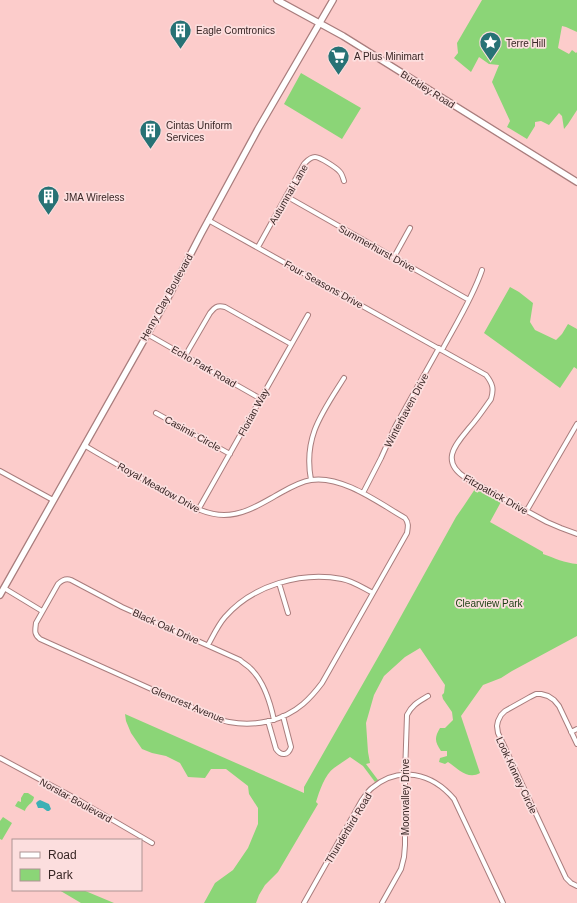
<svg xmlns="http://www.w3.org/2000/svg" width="577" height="903" font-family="Helvetica,sans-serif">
<rect width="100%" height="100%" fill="#fccccb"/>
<path fill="#8bd577" d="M482,0H577V32L566,27L562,26L558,48L569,54L572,50L576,53L577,52V110L568,124L564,129L562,116L559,113L549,125L541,121L535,122V126L527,139L507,127L510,121L492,82L499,65L489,64L479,57L471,72L454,58L458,53L457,43Z
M301,73L361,108L342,139L284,104Z
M510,287L519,292L533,303L530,322L535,330L556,340L562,334L568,324L577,329V369L574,367L560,388L484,333Z
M477,486L502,500L490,522L543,552V554C554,558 565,563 577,564V636L512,671L501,678L483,685L461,716L480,773C468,780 458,769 448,762L445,764L439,762L440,758L447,756V751H441C435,742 434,738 440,728H445L453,720L452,712L443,699L442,695L444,693L445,685L420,648L405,657L384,676L374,695L366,723L368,752L370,763L366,764L378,780L375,782L363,766L350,757C345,761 339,764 334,768C325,774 319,792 316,802L318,804L278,872L265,885L259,895L256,903H204L215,883L233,870L248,848L258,824V808L249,794L248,786L226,769H211L205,778L188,777L180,763L166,756L152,753L142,749L131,733L126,721L125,714L304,793V787L385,645L456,517L463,507Z
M24,793H28L34,797C33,803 30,803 27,807C26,808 25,810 25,811L15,806L18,801L21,802V798Z
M3,817L12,823L2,840L0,839V821Z
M59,890H83L114,903H81Z"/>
<path fill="#3cb0b5" d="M40,800L49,804L51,809L49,811H47L43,808H38L36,803L38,801Z"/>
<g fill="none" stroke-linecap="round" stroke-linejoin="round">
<defs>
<path id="street" d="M286,196L469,300
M208,220L486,375C493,384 494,389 491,399C484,409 478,418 470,427C456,444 439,461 466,478L547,522L561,528L577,534
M258,247L304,164C307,161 310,157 315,157C320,157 337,168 340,172C342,174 343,178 344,181
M394,257L410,228
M147,334L261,399
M442,350C456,324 473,297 482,270
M185,356L210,313C215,307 217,305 225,307L291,344
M156,413L230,454
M84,445C100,455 117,464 134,474C147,481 160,489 174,496C190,505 205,515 224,515C243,515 259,505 275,496C286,490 298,482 311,480C342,475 379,503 405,518C409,523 408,527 407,533L322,683C316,691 310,698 303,704C283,721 255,727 229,722C222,721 215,717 209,715L40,639C34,634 35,631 36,623L58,584C62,580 66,578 71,580L122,607L240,660C243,663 247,665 250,668C264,681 270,701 274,720
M0,471L53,500
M311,480C303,437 322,413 344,378
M363,493L381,458L395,427L439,348
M198,510L308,315
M527,510L577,424
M279,583L288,613
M4,588L42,611
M208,645C213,636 218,625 225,617C253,585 302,571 342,579C353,581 363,588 373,593
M268,721L276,749C281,756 288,756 291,747L283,716
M571,732L577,729
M577,744L559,706L554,700L548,696L541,694H536L530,697L505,711L501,715L498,721L497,726L498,733L566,878L571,883L577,886
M0,758L80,801L152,843
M304,903L362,800C365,796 368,791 372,788C399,765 432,773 454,799L503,903
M382,903L401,869L404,857L405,845V775L407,715C412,705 418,702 428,696"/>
<path id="secondary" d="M277,0L343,36L577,182
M0,595L170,294L201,234L258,129L333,0"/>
</defs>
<use href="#street" stroke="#a97d7d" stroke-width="6"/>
<use href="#secondary" stroke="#a97d7d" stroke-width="8"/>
<use href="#street" stroke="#fff" stroke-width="4"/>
<use href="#secondary" stroke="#fff" stroke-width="5.5"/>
</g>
<defs>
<symbol id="building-pin" viewBox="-11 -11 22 30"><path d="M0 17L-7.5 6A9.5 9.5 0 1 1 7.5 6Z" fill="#277275" stroke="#fcdede"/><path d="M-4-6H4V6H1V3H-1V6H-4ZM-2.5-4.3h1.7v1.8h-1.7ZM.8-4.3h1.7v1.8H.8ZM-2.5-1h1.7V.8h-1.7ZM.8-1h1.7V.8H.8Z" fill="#fff"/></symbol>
<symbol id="sight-pin" viewBox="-11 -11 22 30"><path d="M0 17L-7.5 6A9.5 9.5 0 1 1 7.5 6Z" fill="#277275" stroke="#fcdede"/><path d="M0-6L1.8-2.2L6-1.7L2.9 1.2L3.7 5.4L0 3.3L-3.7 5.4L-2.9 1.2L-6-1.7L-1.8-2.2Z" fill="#fff"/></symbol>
<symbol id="supermarket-pin" viewBox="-11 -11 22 30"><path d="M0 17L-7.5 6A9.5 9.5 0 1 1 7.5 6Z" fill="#277275" stroke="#fcdede"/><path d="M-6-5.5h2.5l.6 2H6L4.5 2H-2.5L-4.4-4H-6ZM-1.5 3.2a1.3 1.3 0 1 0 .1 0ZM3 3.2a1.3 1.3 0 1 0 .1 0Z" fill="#fff"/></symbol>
</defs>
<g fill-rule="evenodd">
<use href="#building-pin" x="168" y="18" width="25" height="34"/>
<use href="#sight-pin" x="478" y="30" width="25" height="34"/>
<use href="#supermarket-pin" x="326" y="44" width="25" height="34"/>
<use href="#building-pin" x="138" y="118" width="25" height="34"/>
<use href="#building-pin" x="36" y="184" width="25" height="34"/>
</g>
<g text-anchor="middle" stroke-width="3.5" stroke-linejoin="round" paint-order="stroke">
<g font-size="10" fill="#382625" stroke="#fcdede" text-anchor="start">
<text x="196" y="34">Eagle Comtronics</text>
<text x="506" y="47">Terre Hill</text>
<text x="354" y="60">A Plus Minimart</text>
<text x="166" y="129">Cintas Uniform<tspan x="166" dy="12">Services</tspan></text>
<text x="64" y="201">JMA Wireless</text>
</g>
<g font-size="10" fill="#382625" stroke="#fcdede">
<text transform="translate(428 89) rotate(32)" y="4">Buckley Road</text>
<text transform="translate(288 194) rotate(-60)" y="4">Autumnal Lane</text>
<text transform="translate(377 248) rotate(29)" y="4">Summerhurst Drive</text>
<text transform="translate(324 284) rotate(29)" y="4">Four Seasons Drive</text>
<text transform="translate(166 297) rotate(-61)" y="4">Henry Clay Boulevard</text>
<text transform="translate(204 366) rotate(30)" y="4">Echo Park Road</text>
<text transform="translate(406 410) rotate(-62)" y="4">Winterhaven Drive</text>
<text transform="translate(253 412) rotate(-61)" y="4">Florian Way</text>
<text transform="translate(193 433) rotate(29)" y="4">Casimir Circle</text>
<text transform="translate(159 487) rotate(29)" y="4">Royal Meadow Drive</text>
<text transform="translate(496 494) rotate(29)" y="4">Fitzpatrick Drive</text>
<text transform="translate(166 626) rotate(24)" y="4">Black Oak Drive</text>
<text transform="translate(188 704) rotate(23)" y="4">Glencrest Avenue</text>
<text transform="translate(517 775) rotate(65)" y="4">Look Kinney Circle</text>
<text transform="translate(405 797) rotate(-90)" y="4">Moonvalley Drive</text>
<text transform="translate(76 800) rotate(29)" y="4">Norstar Boulevard</text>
<text transform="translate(348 828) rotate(-59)" y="4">Thunderbird Road</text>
</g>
<g font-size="10" fill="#204116" stroke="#fcdede">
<text x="489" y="607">Clearview Park</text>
</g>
</g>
<rect x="12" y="839" width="130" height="52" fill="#fcdede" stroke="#ae9494"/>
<rect x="20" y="852" width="20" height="6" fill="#ffffff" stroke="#ae9494"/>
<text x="48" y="859" font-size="12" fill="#382625">Road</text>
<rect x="20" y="869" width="20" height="12" fill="#8bd577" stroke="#ae9494"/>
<text x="48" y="879" font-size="12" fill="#382625">Park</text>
</svg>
